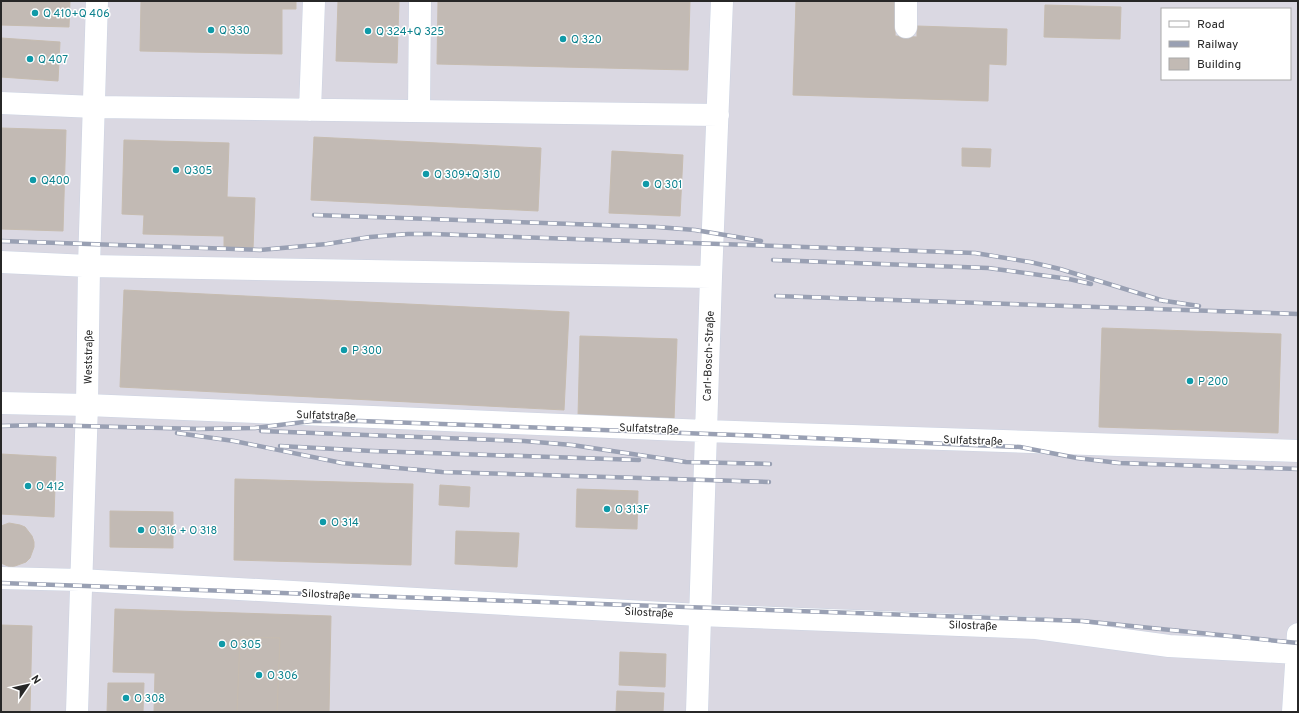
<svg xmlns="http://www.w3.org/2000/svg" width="1299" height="713" font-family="Overpass,sans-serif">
<rect width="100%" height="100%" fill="#ebe0d6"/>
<path fill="#dad8e2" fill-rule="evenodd" d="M1,1H1298V712H1ZM1162,9H1290V79H1162Z"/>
<path fill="#c2bab4" stroke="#c6bcb0" d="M1,1H70L69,27L1,25Z
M141,1H296V9H282V54L140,51Z
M338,1H399L397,63L336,61Z
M438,1H690L688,70L437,64Z
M796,1H896L895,36L917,37V26L1007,29L1006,65L989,64L988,101L793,95Z
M1045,5L1121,7L1120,39L1044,37Z
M1,38L60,42L58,81L1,77Z
M1,128L66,130L63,231L1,229Z
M314,137L541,148L538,211L311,200Z
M124,140L229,143L227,197L255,198L253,249L224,248V236L143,234L144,215L122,214Z
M962,148L991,149L990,167L962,166Z
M612,151L683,155L680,216L609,213Z
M124,290L569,312L564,410L120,387Z
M1102,328L1281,334L1278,433L1099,427Z
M580,336L677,339L674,420L578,417Z
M1,454L56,457L54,517L1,514Z
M235,479L413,484L411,565L234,560Z
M440,485L470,487L469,507L439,505Z
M577,489L638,491L637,529L576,527Z
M110,511L173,512V548L110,547Z
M9,523L20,525L25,527L32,536L34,542V547L30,558L26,562L15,566L10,567L1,563V526Z
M456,531L519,533L517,567L455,564Z
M115,609L331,616L329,712H154L155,673L113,672Z
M1,625L32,626L30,712H1Z
M240,637L280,638L277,712H237Z
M620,652L666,654L665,687L619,685Z
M108,683H144L143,712H107Z
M617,691L664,693L663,712H616Z"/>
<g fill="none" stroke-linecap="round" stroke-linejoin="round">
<defs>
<path id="minor" d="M906,27V1
M1,103L95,107L718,115
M310,110L314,1
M419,111L420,1
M1,262L89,266L711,277
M1,403L87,405L706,431L1298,451
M1,578L80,580L699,615L1036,628L1169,646L1297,653
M77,712L87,405L89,266L97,1
M697,712L711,277L722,1
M1293,712L1298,634"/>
</defs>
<use href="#minor" stroke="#ccd3e2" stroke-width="23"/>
<use href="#minor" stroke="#fff" stroke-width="22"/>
<defs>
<path id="rail" d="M314,215L657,227L695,230L761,241
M1,241L260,250L327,244L370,237L408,234H433L975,253L1030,262L1060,269L1164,301
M773,260L988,268L1069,279L1091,284
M776,296L1298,314
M1159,300L1199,306
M1,426L40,425L201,429
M196,429L255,428L312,421H360L764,436L1020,447L1077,458L1119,463L1298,469
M261,431L524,441L572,445L686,462L770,464
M177,433L234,441L342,463L442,472L769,482
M280,446L372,451L639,460
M1,583L1082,621L1298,643"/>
</defs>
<use href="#rail" stroke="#99a0b3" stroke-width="4.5"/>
<use href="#rail" stroke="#fff" stroke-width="3" stroke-dasharray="9" stroke-linecap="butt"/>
</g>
<g fill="#0f9aa8" stroke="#fff" stroke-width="1.5">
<circle cx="35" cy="13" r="4"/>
<circle cx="211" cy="30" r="4"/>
<circle cx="368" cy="31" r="4"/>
<circle cx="563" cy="39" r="4"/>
<circle cx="30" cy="59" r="4"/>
<circle cx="176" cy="170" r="4"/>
<circle cx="426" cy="174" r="4"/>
<circle cx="33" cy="180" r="4"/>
<circle cx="646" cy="184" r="4"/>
<circle cx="344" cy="350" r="4"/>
<circle cx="1190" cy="381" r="4"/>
<circle cx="28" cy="486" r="4"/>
<circle cx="607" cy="509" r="4"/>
<circle cx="323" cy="522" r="4"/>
<circle cx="141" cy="530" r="4"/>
<circle cx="222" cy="644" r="4"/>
<circle cx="259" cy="675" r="4"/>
<circle cx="126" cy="698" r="4"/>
</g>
<g text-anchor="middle" stroke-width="3" stroke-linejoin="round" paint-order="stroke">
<g font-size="11" fill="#0d838f" stroke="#fff" text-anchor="start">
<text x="43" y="17">Q 410+Q 406</text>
<text x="219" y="34">Q 330</text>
<text x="376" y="35">Q 324+Q 325</text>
<text x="571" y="43">Q 320</text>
<text x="38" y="63">Q 407</text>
<text x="184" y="174">Q305</text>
<text x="434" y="178">Q 309+Q 310</text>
<text x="41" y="184">Q400</text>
<text x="654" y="188">Q 301</text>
<text x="352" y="354">P 300</text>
<text x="1198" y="385">P 200</text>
<text x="36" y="490">O 412</text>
<text x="615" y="513">O 313F</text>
<text x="331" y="526">O 314</text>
<text x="149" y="534">O 316 + O 318</text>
<text x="230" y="648">O 305</text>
<text x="267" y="679">O 306</text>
<text x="134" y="702">O 308</text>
</g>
<g font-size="11" fill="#272727" stroke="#fff">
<text transform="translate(708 356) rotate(-88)" y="4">Carl-Bosch-Straße</text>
<text transform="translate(88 357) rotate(-89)" y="4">Weststraße</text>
<text transform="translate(326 415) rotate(2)" y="4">Sulfatstraße</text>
<text transform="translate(649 428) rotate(2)" y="4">Sulfatstraße</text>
<text transform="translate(973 440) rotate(2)" y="4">Sulfatstraße</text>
<text transform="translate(326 594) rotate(3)" y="4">Silostraße</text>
<text transform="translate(649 612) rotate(3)" y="4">Silostraße</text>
<text transform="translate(973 625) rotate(2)" y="4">Silostraße</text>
</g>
</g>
<rect width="1299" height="713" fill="none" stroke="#272727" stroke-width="4"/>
<rect x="1161" y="8" width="130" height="72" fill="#ffffff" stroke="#a9a9a9"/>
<rect x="1169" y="21" width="20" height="6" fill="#ffffff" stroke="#a9a9a9"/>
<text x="1197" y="28" font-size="12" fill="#272727">Road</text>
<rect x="1169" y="41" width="20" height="6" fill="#99a0b3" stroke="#a9a9a9"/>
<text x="1197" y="48" font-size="12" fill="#272727">Railway</text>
<rect x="1169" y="58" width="20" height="12" fill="#c2bab4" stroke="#a9a9a9"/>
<text x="1197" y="68" font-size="12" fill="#272727">Building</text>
<g transform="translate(28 685) rotate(56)" stroke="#ffffff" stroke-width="3" paint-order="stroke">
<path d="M0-3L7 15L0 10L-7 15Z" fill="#272727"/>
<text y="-6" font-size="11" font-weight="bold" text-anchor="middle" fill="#272727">N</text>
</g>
</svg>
